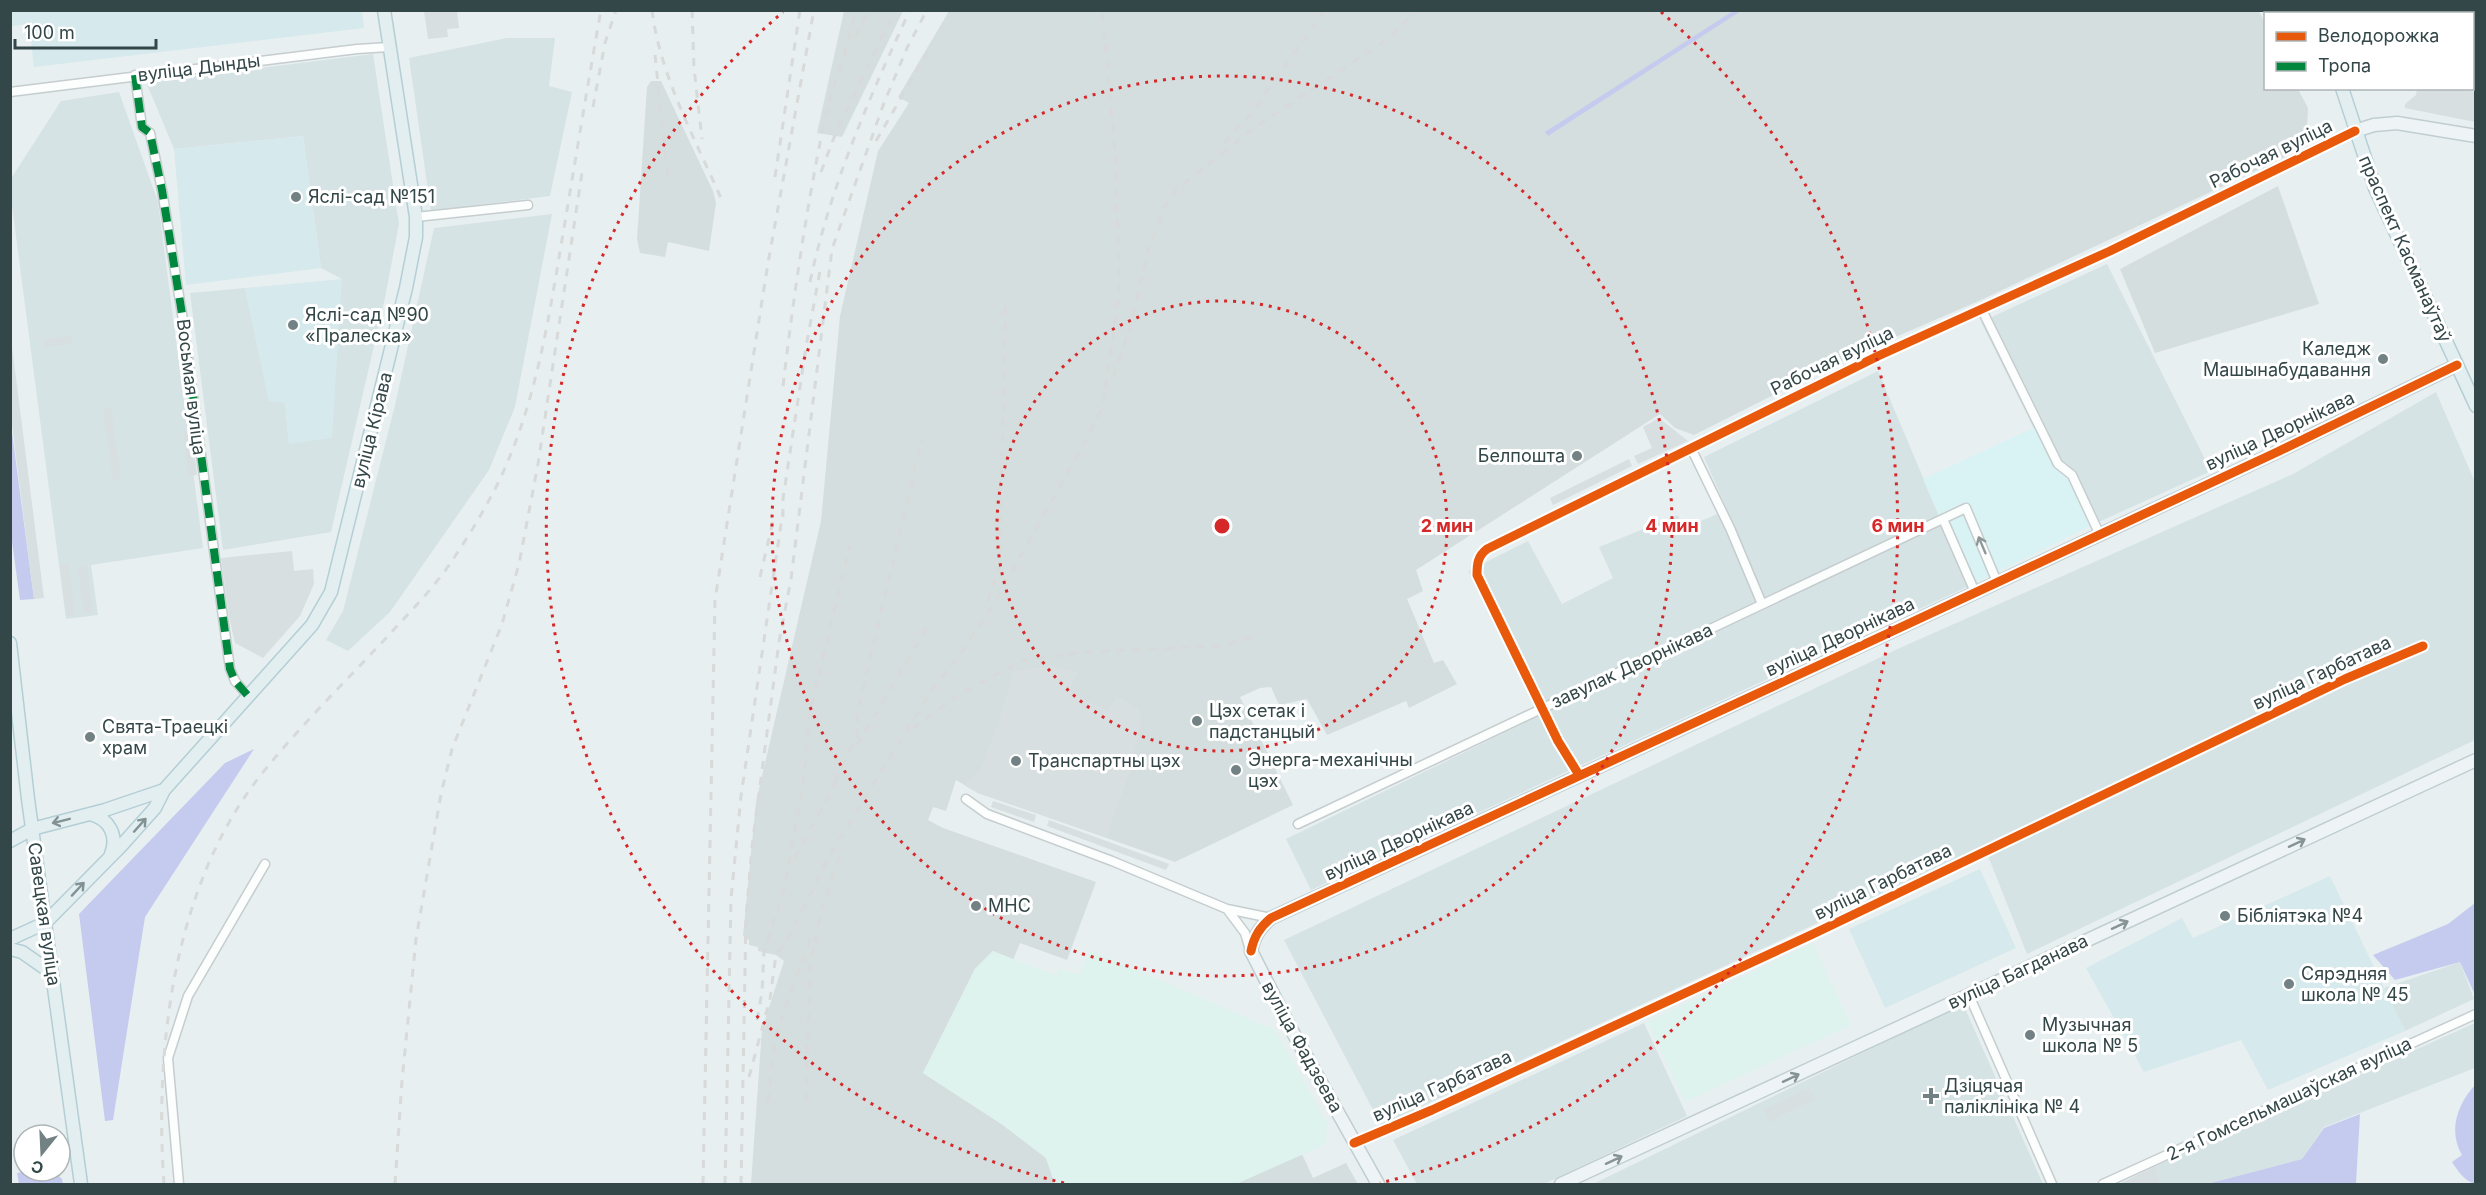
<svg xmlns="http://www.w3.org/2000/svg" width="2486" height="1195" font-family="Inter,sans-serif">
<rect width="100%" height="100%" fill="#e8eff0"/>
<path fill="#d5e3e5" d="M507,38H555L549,86L572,92L550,196L431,211L409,58Z
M373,54L399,224L385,298L331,532L223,550L190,293L245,288L269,400L285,402L289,443L342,279L321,268L303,136L174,149L146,82Z
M119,92L158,202L203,548L91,565L98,615L66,619L11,198L10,180L61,101Z
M552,214L515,407L489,470L390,612L348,651L326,640L343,611L395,405L434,228Z
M2107,264L2211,471L2092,525L2071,479L2052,465L1981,322Z
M1878,371L1969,586L1311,890L1286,839L1539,716L1468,571L1528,541L1562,604L1613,578L1599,547L1678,515L1684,528L1727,510L1704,457Z
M2436,392L2475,482V740L2027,954L1984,846L1381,1125L1284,940L1902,647L2293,474Z
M2460,962L2474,999L2405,1031L2384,988Z
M1963,1004L2043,1184H1593Z
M1644,1023L1687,1116L1544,1184H1417L1393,1140Z
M2475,1023V1068L2324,1127L2302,1159L2207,1184H2160L2156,1166Z"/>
<path fill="#d9f3f5" d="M2363,11H2475V63H2473L2472,14H2367Z
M2035,427L2052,465L2071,479L2092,525L1969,586L1923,479Z"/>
<path fill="#d5dedf" d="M844,11H903L842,137L817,133Z
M949,11H2259L2265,24L2266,88L2298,89L2308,108L2306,147L1981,300L1847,358L1694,435L1675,428L1660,414L1416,570L1423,591L1407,599L1434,663L1443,660L1457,684L1409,708L1406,701L1327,735L1307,699L1279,705L1271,687L1260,688L1240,697L1293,805L1175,862L978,793L956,780L946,811L933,807L928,820L943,828L1096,882L1067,960L1020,943L1013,960L993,951L975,969L923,1073L1003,1125L1046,1158L1055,1184H751L762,1029L784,961L776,955L758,951V947L749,945V940L743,936L756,802L821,521L840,316L878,151L909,103L898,97Z
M651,81H661L713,191L716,203L709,251L668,242L665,257L640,253L637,239L647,87Z
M2278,186L2319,304L2155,353L2120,269Z
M1302,1154L1313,1178L1346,1163L1358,1184H1236Z"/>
<path fill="#d6e9ec" d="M10,11H362L364,28L34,67L29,24L11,26Z
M303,136L321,268L186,285L174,149Z
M342,279L332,438L289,444L285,403L269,401L245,288Z
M1980,869L2016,948L1885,1008L1849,929Z
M2330,876L2405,1031L2268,1090L2241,1040L2144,1072L2086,968L2182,918L2193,938Z"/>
<path fill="#def3ed" d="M1813,943L1851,1025L1685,1102L1647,1022Z
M1090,950L1275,1030L1327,1123L1326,1144L1236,1184H1055L1046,1158L1003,1125L923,1073L975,969L993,951L1057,976L1059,969L1079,975Z"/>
<path fill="#c5cbef" d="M1733,11H1741L1548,136L1545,132Z
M10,417L34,599L20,600L10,527Z
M254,749L145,917L113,1120L105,1121L79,914L225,763Z
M2475,903V995L2460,962L2395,980L2373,955L2448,924Z
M2475,1085L2476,1184C2465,1182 2458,1171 2452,1162L2462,1155C2448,1131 2457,1105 2475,1085Z
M2360,1114L2356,1184H2207L2302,1159L2324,1128Z
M27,1171H53L62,1179L63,1184H19L17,1173Z"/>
<path fill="#d8dfe0" d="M424,11H457L459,28L447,29L448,37L428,39Z
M2417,89H2458L2473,91L2475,97V122L2405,108V104L2416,95Z
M72,335L73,343L44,348L42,340Z
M11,339L44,598L34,599L11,417Z
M111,407L121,480L113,481L103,408Z
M1659,418L1688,441L1638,464L1634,456L1652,448L1643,427Z
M192,431L197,475L188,476L183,432Z
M1629,459L1632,466L1553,505L1550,498Z
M292,551L294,571L313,569L314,584L300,616L263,658L235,643L229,617L221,558Z
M69,564L75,615L66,616L60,565Z
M87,566L93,613L84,614L78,568Z
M1055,666L1077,672L1069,692L1108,711L1117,697L1138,709L1141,720L1131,769L1106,837L978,793L964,785L980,771L999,721L1014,671Z
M993,801L1036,815L1034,822L991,807Z
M1049,820L1169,864L1166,870L1047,826Z
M1809,1088L1816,1099L1769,1122L1763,1109Z
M2156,1166L2160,1184H2119Z"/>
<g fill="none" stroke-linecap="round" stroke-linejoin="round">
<defs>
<path id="street" d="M135,75L142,127L150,133L162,190L182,314L230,669L235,681L249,697
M10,92L357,49L389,47
M416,217L528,205
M1982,310L2058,464L2072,475L2099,533
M1691,448L1730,528L1762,604
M1943,519L1975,592
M1579,775L1558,741L1477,575C1477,563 1478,556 1487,549L1878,356L2110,251L2355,131
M966,799L987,814L1112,861L1227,909L1271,918
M1298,824L1966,508L1997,582
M1227,909L1245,933L1250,950
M1969,995L2052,1184
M1354,1143L1432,1110L1813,934L2345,679L2423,646
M179,1184L168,1058L188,996L265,864
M2103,1184L2476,1014"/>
<path id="secondary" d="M2355,131L2374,125L2397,123L2476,136
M1378,1184L1291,1029L1251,951C1254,937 1259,928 1271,918L1852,650L2275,453L2457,365
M1561,1184L2476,760"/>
<path id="primary" d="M2320,10L2321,14
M2342,88L2375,188L2476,406
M10,643L28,799L81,1184
M90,814C110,819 118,836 111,854
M10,841L32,829L105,810L164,790
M10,939L45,923L121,846L155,808L164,790L312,625L331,592L406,288L416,237V217L384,10
M10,949L22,952L52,973"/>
</defs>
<use href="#street" stroke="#c6cdce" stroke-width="11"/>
<use href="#secondary" stroke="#c0ced1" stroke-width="15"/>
<use href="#primary" stroke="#b3cfd5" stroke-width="15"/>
<use href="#street" stroke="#fcfdfd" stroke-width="8"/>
<use href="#secondary" stroke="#eef4f6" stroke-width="12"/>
<use href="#primary" stroke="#e3eef1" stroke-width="12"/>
<path stroke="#d8d9d9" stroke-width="3" stroke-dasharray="8 8" stroke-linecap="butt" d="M652,10C660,77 697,142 723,203
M692,10L694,68L702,139
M855,37L869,10
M655,55L668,178
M593,107L605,43L616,10
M876,141L933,43
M1224,143L1250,115L1325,10
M821,172L835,135L895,10
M775,177L800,10
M810,282C830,187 869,98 910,10
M1113,377L1129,331L1149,248L1165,206L1177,189L1251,130L1382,43L1418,10
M783,386C793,301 805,217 822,133C830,92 847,52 856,10
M783,517V499L806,347L820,271
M760,577L773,521
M988,601L999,566L1006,297
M913,728L957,696L1021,661L1083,652L1220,646L1253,637
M857,745L929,624
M835,781L857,736L858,709L922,440
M795,858L839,776
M757,1020L762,992L764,951L784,889L803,787L809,717L850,545
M749,1077L770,999L776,955L789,937L825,864L864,799L930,693L965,647L998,597L1087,438L1103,406L1119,293V259L1115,150L1102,10
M768,1101L776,1035L811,936
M806,1101L810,967L822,908L843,846
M164,1184C154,1047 174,881 264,771C302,724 346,681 387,637C407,615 429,593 447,568C465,542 483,513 497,485C537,404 549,316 564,228C576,156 588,83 601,10
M395,1184L402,1081L416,939L441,794L452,749L502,624L519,564L538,464L583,166
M703,1184L715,600L768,263L814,10
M725,1184L731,899L741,796L783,511
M741,1184L746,918L752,846L779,642L791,579L832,249L884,103L907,48L927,10"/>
<path stroke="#00873e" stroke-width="8" stroke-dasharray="15 8" stroke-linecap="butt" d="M135,75L142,127L150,133L162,190L182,314L230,669L235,681L249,697"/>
<defs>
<path id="cycleway" d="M1579,775L1558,741L1477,575C1477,563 1478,556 1487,549L1878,356L2110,251L2355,131
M1251,951C1254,937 1259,928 1271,918L1852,650L2275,453L2457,365
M1354,1143L1432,1110L1813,934L2345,679L2423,646"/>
</defs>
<use href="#cycleway" stroke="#fff" stroke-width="13"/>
<use href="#cycleway" stroke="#e8590c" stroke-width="9"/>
</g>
<defs><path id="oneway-shaft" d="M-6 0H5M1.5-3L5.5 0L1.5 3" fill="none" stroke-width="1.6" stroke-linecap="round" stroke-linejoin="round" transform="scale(1.5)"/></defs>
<use stroke="#8d9899" href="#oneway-shaft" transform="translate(1982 545) rotate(-113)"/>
<g stroke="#829294">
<use href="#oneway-shaft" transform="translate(61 821) rotate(166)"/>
<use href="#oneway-shaft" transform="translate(140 825) rotate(-48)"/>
<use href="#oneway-shaft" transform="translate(78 889) rotate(-47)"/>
</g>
<g stroke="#879496">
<use href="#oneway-shaft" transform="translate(2297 843) rotate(-25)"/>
<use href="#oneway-shaft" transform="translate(2120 925) rotate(-25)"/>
<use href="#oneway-shaft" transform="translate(1791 1078) rotate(-25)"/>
<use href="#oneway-shaft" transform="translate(1614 1160) rotate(-25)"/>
</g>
<g fill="none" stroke="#d62828" stroke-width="3" stroke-dasharray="3 6">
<circle cx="1222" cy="526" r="225"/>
<circle cx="1222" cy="526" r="450"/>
<path d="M1064 1183A676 676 0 0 1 783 12M1661 12A676 676 0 0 1 1380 1183"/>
</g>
<g fill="#728183" stroke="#fff" stroke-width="2">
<circle cx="296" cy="197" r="6"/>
<circle cx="293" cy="325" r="6"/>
<circle cx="2383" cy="359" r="6"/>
<circle cx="1577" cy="456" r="6"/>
<circle cx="1197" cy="721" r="6"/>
<circle cx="90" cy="737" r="6"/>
<circle cx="1016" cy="761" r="6"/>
<circle cx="1236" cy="770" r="6"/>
<circle cx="976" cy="906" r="6"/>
<circle cx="2225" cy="916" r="6"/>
<circle cx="2289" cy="984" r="6"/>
<circle cx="2030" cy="1035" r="6"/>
<path d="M1928 1087h6v6h6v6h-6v6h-6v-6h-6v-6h6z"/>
</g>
<g text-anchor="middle" stroke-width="6" stroke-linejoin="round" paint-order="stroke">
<g font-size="18" fill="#334648" stroke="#fff">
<text transform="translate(199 68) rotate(-7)" y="6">вуліца Дынды</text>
<text transform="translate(2271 154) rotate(-26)" y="6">Рабочая вуліца</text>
<text transform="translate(2405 249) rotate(66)" y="6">праспект Касманаўтаў</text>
<text transform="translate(1832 361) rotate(-26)" y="6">Рабочая вуліца</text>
<text transform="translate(191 387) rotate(83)" y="6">Восьмая вуліца</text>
<text transform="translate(372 430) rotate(-76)" y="6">вуліца Кірава</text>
<text transform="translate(2280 431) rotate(-25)" y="6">вуліца Дворнікава</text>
<text transform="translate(1840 637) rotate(-25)" y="6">вуліца Дворнікава</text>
<text transform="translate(1632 666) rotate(-25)" y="6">завулак Дворнікава</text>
<text transform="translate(2322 673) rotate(-25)" y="6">вуліца Гарбатава</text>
<text transform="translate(1399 841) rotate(-25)" y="6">вуліца Дворнікава</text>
<text transform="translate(1883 882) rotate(-26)" y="6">вуліца Гарбатава</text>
<text transform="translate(44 914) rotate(82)" y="6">Савецкая вуліца</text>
<text transform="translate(2018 972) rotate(-25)" y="6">вуліца Багданава</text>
<text transform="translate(1302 1047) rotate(61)" y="6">вуліца Фадзеева</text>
<text transform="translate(1442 1086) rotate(-24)" y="6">вуліца Гарбатава</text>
<text transform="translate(2289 1099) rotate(-25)" y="6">2-я Гомсельмашаўская вуліца</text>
</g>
<g font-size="18" fill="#334648" stroke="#fff" text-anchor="start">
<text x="308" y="203">Яслі-сад №151</text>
<text x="305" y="321">Яслі-сад №90<tspan x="305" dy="21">«Пралеска»</tspan></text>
<text x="2371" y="355" text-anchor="end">Каледж<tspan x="2371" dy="21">Машынабудавання</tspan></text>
<text x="1565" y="462" text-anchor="end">Белпошта</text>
<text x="1209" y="717">Цэх сетак і<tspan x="1209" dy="21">падстанцый</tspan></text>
<text x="102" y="733">Свята-Траецкі<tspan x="102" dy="21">храм</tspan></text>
<text x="1248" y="766">Энерга-механічны<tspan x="1248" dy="21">цэх</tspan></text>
<text x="1028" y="767">Транспартны цэх</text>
<text x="988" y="912">МНС</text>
<text x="2237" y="922">Бібліятэка №4</text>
<text x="2301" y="980">Сярэдняя<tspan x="2301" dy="21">школа № 45</tspan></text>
<text x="2042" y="1031">Музычная<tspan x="2042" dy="21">школа № 5</tspan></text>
<text x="1944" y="1092">Дзіцячая<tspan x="1944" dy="21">паліклініка № 4</tspan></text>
</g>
</g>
<circle cx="1222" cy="526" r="9" fill="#d62828" stroke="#fff" stroke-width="3"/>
<g font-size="18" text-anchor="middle" font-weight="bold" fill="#d62828" stroke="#fff" stroke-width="6" stroke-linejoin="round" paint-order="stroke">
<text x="1447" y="532">2 мин</text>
<text x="1672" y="532">4 мин</text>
<text x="1898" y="532">6 мин</text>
</g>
<rect width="2486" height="1195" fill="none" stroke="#334648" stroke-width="24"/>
<rect x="2264" y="12" width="210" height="78" fill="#ffffff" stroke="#adb5b6" stroke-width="1.5"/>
<rect x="2276" y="32" width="30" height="9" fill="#e8590c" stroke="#adb5b6" stroke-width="1.5"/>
<text x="2318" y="42" font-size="18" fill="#334648">Велодорожка</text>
<rect x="2276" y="62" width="30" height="9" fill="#00873e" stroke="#adb5b6" stroke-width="1.5"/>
<text x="2318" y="72" font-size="18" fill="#334648">Тропа</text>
<g transform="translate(42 1153) rotate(198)"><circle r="28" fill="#ffffff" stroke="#adb5b6" stroke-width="1.5"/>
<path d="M0-4.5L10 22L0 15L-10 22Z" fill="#728183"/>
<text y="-9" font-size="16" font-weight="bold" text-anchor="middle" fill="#334648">С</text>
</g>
<path d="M15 39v9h141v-9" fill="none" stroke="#334648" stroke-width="3"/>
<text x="24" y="39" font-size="18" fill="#334648" stroke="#ffffff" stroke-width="4.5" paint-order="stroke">100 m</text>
</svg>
